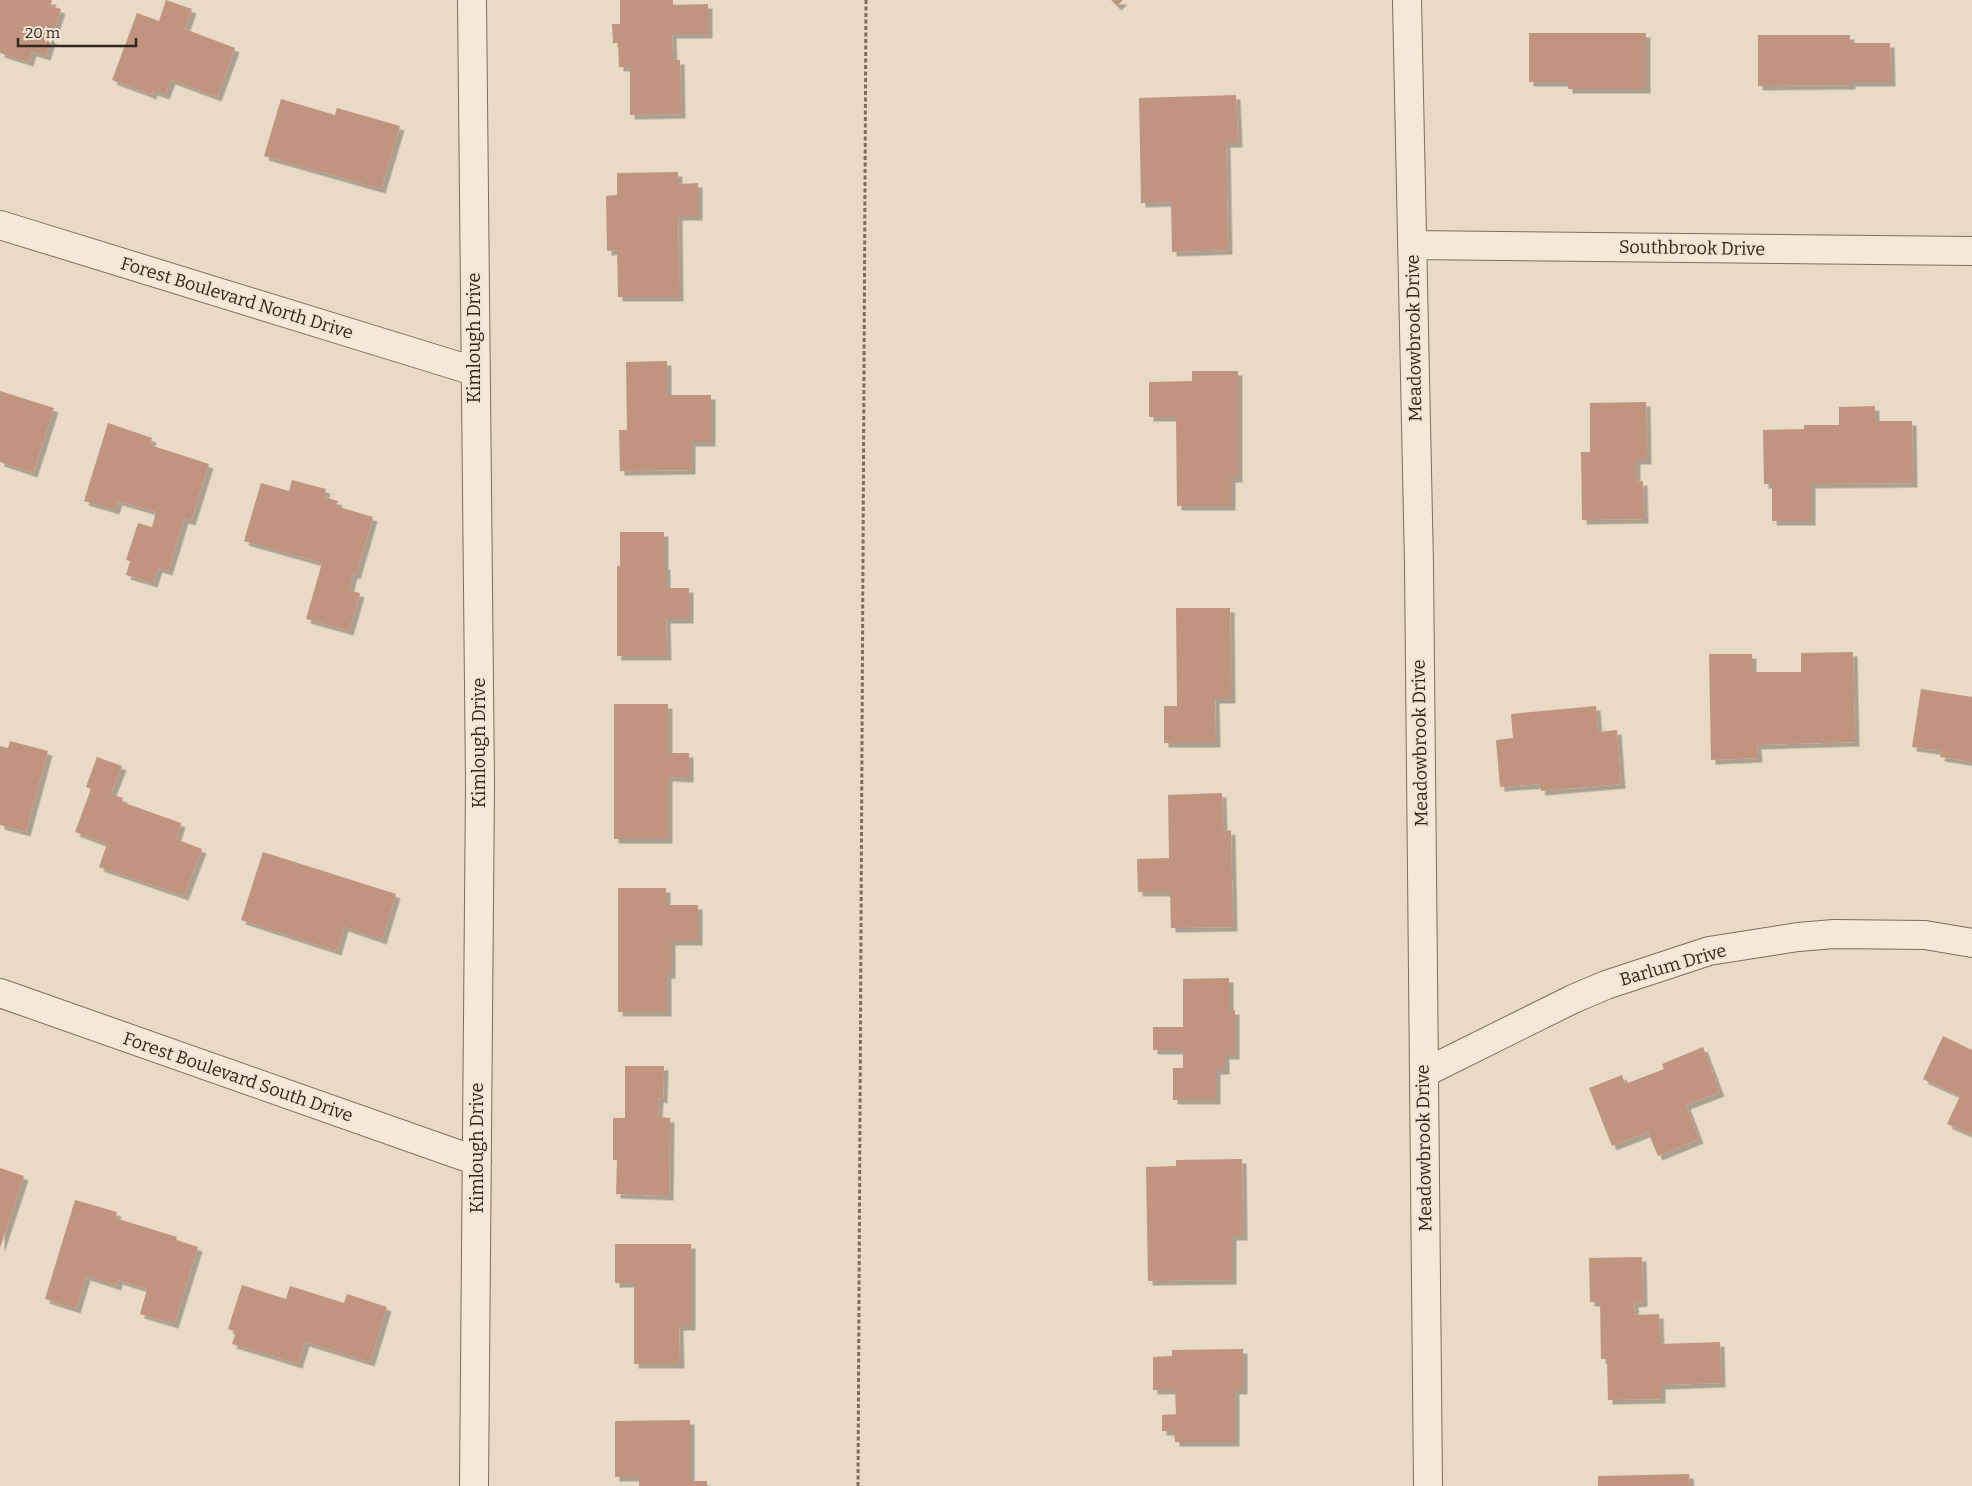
<svg xmlns="http://www.w3.org/2000/svg" width="1972" height="1486" font-family="Bitter,serif">
<defs>
<filter id="shadow"><feDropShadow dx="4.5" dy="4.5" stdDeviation="0" flood-color="#0004"/></filter>
</defs>
<rect width="100%" height="100%" fill="#e8dac5"/>
<path fill="#c1947f" filter="url(#shadow)" d="M0,0H52L50,6L61,9L46,56L32,52L29,62L0,53Z
M166,0L192,9L185,29L235,48L217,97L171,80L165,95L153,91L152,95L112,80L137,13L159,21Z
M620,0H673V5L708,4V34H672L673,60H680L681,114L630,115V67H619L618,43H613L612,24H620Z
M1111,0H1123L1117,6Z
M1529,33H1646V89H1568V82H1529Z
M1758,35H1850V43H1890L1891,82H1851V85L1758,86Z
M1236,95L1238,143H1226L1228,250L1172,252L1171,202L1141,203L1139,98Z
M281,99L335,115L337,108L400,126L381,189L264,156Z
M678,172V184L698,183V216H678L679,297H618L617,250L607,251L606,196L617,195V173Z
M667,361V395H711V442H691V470L620,471L619,430H627L626,362Z
M1192,371H1238V478H1231V506H1177L1176,417H1149V382L1192,381Z
M0,391L54,408L33,473L0,462Z
M1646,402L1647,460H1636V482L1643,481L1644,519L1582,520L1581,452H1590V403Z
M1875,406V421H1912L1913,483L1811,484V521H1772V484H1764L1763,430L1804,429V425H1839V407Z
M108,423L152,438L150,445L209,464L191,521L184,519L168,571L158,568L153,583L126,575L130,561L126,560L138,523L152,527L156,512L118,501L115,510L84,501Z
M292,480L326,489L324,497L338,501L336,506L373,517L356,575L353,574L349,590L360,593L349,631L306,619L322,563L244,541L261,483L289,491Z
M620,532H664V565H666V588H689V619H666L667,656H617V566H620Z
M1176,608H1230L1231,699H1215L1216,743H1164V706H1177Z
M1853,652L1855,742L1757,745L1758,758L1711,760L1709,654H1752V672H1801V653Z
M1921,689L1972,697V762L1940,757L1941,751L1912,747Z
M614,704H668V753H689V778L668,777V839H614Z
M1596,706L1598,732L1617,730L1621,784L1541,791L1540,784L1500,787L1496,740L1513,738L1511,714Z
M10,741L48,751L26,832L0,825V746L8,748Z
M97,757L122,766L111,794L123,798L122,802L181,823L176,839L202,849L184,896L99,867L107,844L75,832L91,789L86,787Z
M1222,793L1223,831L1231,830L1233,927L1171,928L1170,892H1138L1137,859L1169,858L1168,795Z
M263,852L396,894L382,940L344,927L337,951L241,920Z
M618,888H666V905H698V941H671V974H667V1012H618Z
M1229,978V1010H1235V1055H1225V1070H1216V1100H1173V1068H1183V1050H1153V1027H1183V979Z
M1943,1036L1972,1050V1135L1947,1124L1960,1096L1923,1079Z
M1703,1047L1720,1092L1686,1105L1699,1139L1658,1156L1648,1132L1612,1146L1589,1088L1622,1075L1625,1084L1664,1069L1662,1064Z
M625,1066H664L663,1099L659,1098L658,1117L670,1118L669,1196L616,1194L617,1160H613V1118H625Z
M1242,1159L1243,1236H1232V1280L1148,1281L1146,1167L1176,1166V1160Z
M0,1168L24,1176L0,1248Z
M75,1200L117,1212L115,1218L177,1237L176,1240L198,1247L174,1324L140,1314L147,1289L118,1280L117,1286L86,1276L76,1309L45,1299Z
M615,1244H691V1326H679L680,1364H634V1283H615Z
M1642,1257L1643,1302L1634,1303L1635,1315L1659,1314L1660,1344L1720,1342L1721,1383L1661,1385V1399L1608,1400L1607,1359H1601L1600,1302H1590L1589,1258Z
M242,1285L286,1299L290,1286L344,1303L347,1294L387,1307L370,1362L305,1342L298,1364L232,1344L236,1332L228,1329Z
M1243,1349V1390H1235V1442H1175L1174,1431H1162V1415L1176,1414L1175,1390H1153V1357L1172,1356V1350Z
M690,1420V1481H707V1486H639V1477H615V1421Z
M1689,1474L1690,1486H1598V1476Z"/>
<g fill="none" stroke-linecap="round" stroke-linejoin="round">
<defs>
<path id="minor" d="M472,0L480,784L474,1486
M1407,0L1419,565L1428,1486
M0,225L474,371
M1412,245L1972,251
M0,993L477,1161
M1424,1073L1573,999L1606,985L1709,951L1798,937L1834,934L1925,935L1972,943"/>
</defs>
<use href="#minor" stroke="#806c5d" stroke-width="30"/>
<path stroke="#806c5d" stroke-width="3" stroke-dasharray="4 2.5" stroke-linecap="butt" d="M858,1486L866,0"/>
<use href="#minor" stroke="#f4e8d7" stroke-width="28"/>
</g>
<g text-anchor="middle" stroke-width="4" stroke-linejoin="round" paint-order="stroke">
<g font-size="18" fill="#32261f" stroke="#f0e5d3">
<text transform="translate(1692 248) rotate(1)" y="6">Southbrook Drive</text>
<text transform="translate(237 298) rotate(17)" y="6">Forest Boulevard North Drive</text>
<text transform="translate(474 338) rotate(-90)" y="6">Kimlough Drive</text>
<text transform="translate(1414 338) rotate(-91)" y="6">Meadowbrook Drive</text>
<text transform="translate(479 743) rotate(-90)" y="6">Kimlough Drive</text>
<text transform="translate(1420 743) rotate(-91)" y="6">Meadowbrook Drive</text>
<text transform="translate(1673 965) rotate(-16)" y="6">Barlum Drive</text>
<text transform="translate(238 1077) rotate(19)" y="6">Forest Boulevard South Drive</text>
<text transform="translate(477 1148) rotate(-90)" y="6">Kimlough Drive</text>
<text transform="translate(1424 1148) rotate(-91)" y="6">Meadowbrook Drive</text>
</g>
</g>
<path d="M18 38v8h118v-8" fill="none" stroke="#32261f" stroke-width="2.5"/>
<text x="25" y="38" font-size="15" fill="#32261f" stroke="#f0e5d3" stroke-width="4" paint-order="stroke">20 m</text>
</svg>
